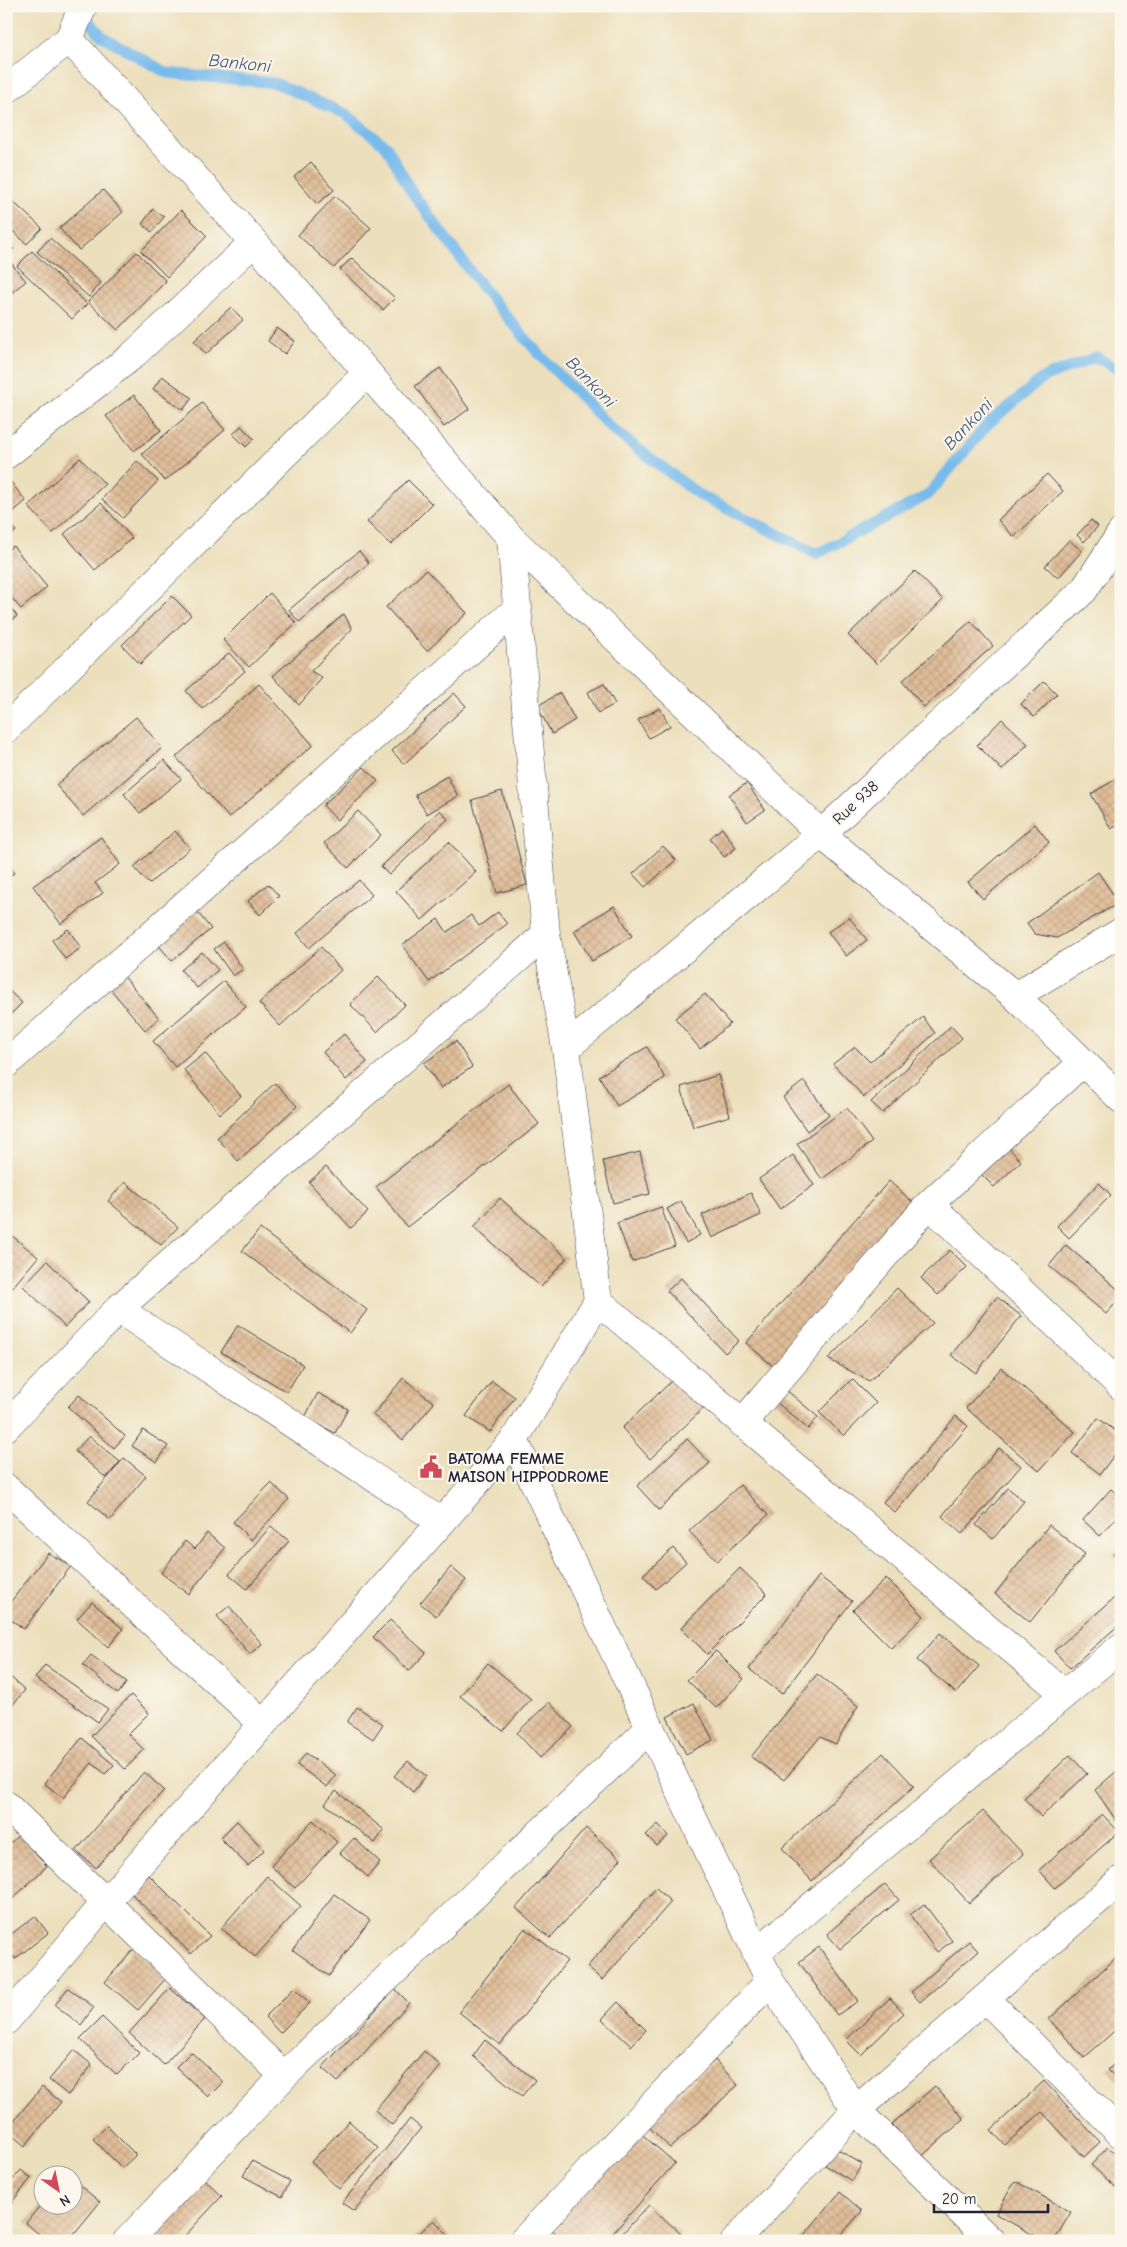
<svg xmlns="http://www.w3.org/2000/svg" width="1127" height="2247" font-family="'Comic Neue',sans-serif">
<defs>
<pattern id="building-cross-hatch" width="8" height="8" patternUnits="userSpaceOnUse" patternTransform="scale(1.25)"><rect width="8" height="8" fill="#e0bd98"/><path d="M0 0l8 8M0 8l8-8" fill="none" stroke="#c0a284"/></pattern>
</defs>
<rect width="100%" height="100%" fill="#fbf7ec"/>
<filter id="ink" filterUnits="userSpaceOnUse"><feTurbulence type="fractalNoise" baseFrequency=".02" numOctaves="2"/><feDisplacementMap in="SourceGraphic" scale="10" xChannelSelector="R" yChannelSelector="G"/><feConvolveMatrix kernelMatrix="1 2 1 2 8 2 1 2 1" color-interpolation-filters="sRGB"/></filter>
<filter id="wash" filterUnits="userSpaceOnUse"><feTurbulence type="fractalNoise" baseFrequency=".0096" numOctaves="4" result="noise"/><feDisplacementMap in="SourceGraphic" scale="20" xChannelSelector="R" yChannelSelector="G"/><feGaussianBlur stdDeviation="1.12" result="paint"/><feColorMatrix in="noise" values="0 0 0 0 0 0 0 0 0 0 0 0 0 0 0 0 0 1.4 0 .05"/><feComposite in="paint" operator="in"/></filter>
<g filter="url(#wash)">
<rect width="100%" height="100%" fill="#ecdfbc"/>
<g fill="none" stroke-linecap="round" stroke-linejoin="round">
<path stroke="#77baec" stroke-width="11" d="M81,11L102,36L167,73L275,83L346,114L387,147L411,191L484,290L538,353L612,429L698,494L817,554L928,495L989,423L1043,378L1096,357L1121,371"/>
</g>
<g id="blocks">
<path fill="url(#building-cross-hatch)" d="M311,162L334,190L317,204L294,177Z
M103,190L123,212L79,250L59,228Z
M335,196L371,228L334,268L298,235Z
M10,199L42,228L27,244L6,225V203Z
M153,209L164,217L152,232L142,224Z
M181,210L207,236L167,277L141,251Z
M50,238L101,283L89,297L37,252Z
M6,240L14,249L6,256Z
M32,251L87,304L72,319L17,266Z
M137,252L166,281L118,330L88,302Z
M352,258L395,298L383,310L340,269Z
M11,263L26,281L6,297V267Z
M231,307L243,320L206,354L194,341Z
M277,328L295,341L285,354L268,341Z
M440,368L469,409L444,427L415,386Z
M162,376L192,398L183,410L153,389Z
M134,395L161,430L134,451L106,416Z
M202,403L225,430L165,481L142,454Z
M241,426L254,439L246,447L233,434Z
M80,458L105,484L53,533L28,506Z
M137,461L158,481L123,518L102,499Z
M1047,474L1063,491L1014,537L998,520Z
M6,476L26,501L8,516L6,514Z
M408,480L432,504L391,545L367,522Z
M101,503L132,538L95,570L64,534Z
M6,520L16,531L6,539Z
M1091,520L1098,526L1084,542L1077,535Z
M1069,540L1082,551L1058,578L1045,566Z
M13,546L47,587L21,609L6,591V551Z
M359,551L369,563L299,622L289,610Z
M426,570L467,613L427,651L386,607Z
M915,571L943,600L877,664L848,635Z
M270,593L296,623L249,667L223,640Z
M172,596L191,615L140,664L122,645Z
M6,602L17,616L6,625Z
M344,614L352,629L311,671L322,678L299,705L273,676Z
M971,621L993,646L924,707L902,681Z
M229,653L245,671L202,709L186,691Z
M1044,681L1057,694L1034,717L1021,704Z
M259,684L313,745L229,818L176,757Z
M604,684L615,704L598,713L588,692Z
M454,693L466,706L404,764L392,751Z
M560,693L575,720L552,734L537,706Z
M660,708L670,726L649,738L638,720Z
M136,717L162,748L83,816L56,785Z
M1002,719L1028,744L1002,770L977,745Z
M164,760L181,779L140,813L124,794Z
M364,767L378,781L337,820L323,805Z
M447,776L458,796L427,814L415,795Z
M1121,776V823L1111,829L1091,794Z
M747,783L765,810L747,822L729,795Z
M502,791L527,885L497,893L472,800Z
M440,810L448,819L389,875L381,867Z
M358,811L381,835L348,868L324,843Z
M1035,824L1049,842L983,899L968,882Z
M722,828L736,848L724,857L710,838Z
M175,831L190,848L149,884L134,867Z
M101,837L120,864L95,883L103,893L61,924L33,886Z
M449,842L476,872L422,920L396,891Z
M663,846L676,860L645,887L633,874Z
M6,863L14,873L6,879Z
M1098,872L1119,903L1057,938L1035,934L1027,923Z
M359,880L372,895L309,948L297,933Z
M268,884L279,896L260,915L248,901Z
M614,906L632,936L592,961L574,931Z
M194,908L211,929L172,961L154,940Z
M498,912L507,924L429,982L402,945L438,919L447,932L471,915L479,926Z
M849,917L867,940L846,956L828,932Z
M68,929L81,948L65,959L52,940Z
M224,942L243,969L233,976L214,949Z
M321,947L341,970L280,1026L259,1003Z
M202,952L218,970L197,988L181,970Z
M121,973L159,1018L145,1030L107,985Z
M378,977L405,1005L377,1032L350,1004Z
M224,981L246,1007L175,1067L153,1041Z
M1121,986V998L1115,990Z
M6,988L22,1003L6,1019Z
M705,994L730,1024L700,1049L675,1018Z
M923,1017L935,1033L864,1097L833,1064L855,1047L870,1062Z
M951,1026L962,1038L883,1113L871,1102Z
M344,1034L367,1062L346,1080L323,1052Z
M456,1041L472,1067L441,1088L424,1063Z
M647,1047L665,1078L617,1106L599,1076Z
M205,1053L241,1096L220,1114L184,1070Z
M718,1075L730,1116L693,1127L681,1087Z
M804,1081L829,1115L807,1131L783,1097Z
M275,1083L297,1106L238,1161L217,1138Z
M508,1084L539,1124L407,1227L376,1187Z
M847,1108L872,1142L822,1179L797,1144Z
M1005,1144L1021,1161L994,1187L977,1170Z
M640,1152L650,1194L613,1203L603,1161Z
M793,1155L814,1185L780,1209L759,1179Z
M326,1167L368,1212L351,1228L309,1182Z
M889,1181L916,1205L773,1366L746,1343Z
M125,1182L178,1227L161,1245L108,1201Z
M1099,1183L1111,1195L1069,1238L1057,1226Z
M751,1193L761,1215L712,1238L702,1215Z
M500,1198L567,1258L541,1287L474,1227Z
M681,1201L700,1235L686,1243L667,1209Z
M661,1207L675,1246L632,1262L617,1223Z
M260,1229L367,1310L350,1333L242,1251Z
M11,1235L38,1257L6,1295V1241Z
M1066,1245L1121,1292V1297L1106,1314L1049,1266Z
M950,1250L967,1267L938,1295L921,1278Z
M47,1261L89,1302L65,1327L23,1286Z
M681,1278L739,1341L725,1353L667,1291Z
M897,1288L933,1323L869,1381L828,1359Z
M997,1297L1021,1316L976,1373L951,1355Z
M238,1325L303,1365L287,1392L221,1352Z
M1001,1368L1075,1432L1039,1471L966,1408Z
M678,1375L707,1405L650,1459L622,1428Z
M403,1378L434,1403L403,1440L373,1415Z
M852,1379L876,1403L844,1436L819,1412Z
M492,1381L515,1397L490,1432L466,1416Z
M778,1383L818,1417L808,1429L768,1395Z
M318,1393L348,1409L335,1433L305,1417Z
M79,1395L125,1436L114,1448L68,1407Z
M956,1416L968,1426L895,1513L883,1502Z
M1098,1418L1121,1435V1446L1100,1474L1072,1453Z
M143,1430L168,1446L157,1462L132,1446Z
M89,1436L120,1462L106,1478L75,1451Z
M687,1439L710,1463L659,1510L637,1486Z
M999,1448L1021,1466L962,1534L942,1516Z
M124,1458L146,1476L110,1520L88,1501Z
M271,1483L289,1499L251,1540L233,1522Z
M740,1485L768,1515L717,1561L689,1531Z
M1008,1488L1024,1501L993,1539L976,1525Z
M1111,1489L1121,1498V1513L1100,1536L1083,1520Z
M1049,1525L1085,1554L1030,1622L995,1594Z
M271,1526L289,1541L247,1589L229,1574Z
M207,1533L225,1548L189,1594L161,1573L185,1541L195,1549Z
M1121,1545V1562L1113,1554Z
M673,1548L686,1562L656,1589L643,1575Z
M48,1553L71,1566L24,1629L6,1616V1608Z
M451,1567L466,1580L436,1616L420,1603Z
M740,1568L767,1594L707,1654L681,1628Z
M819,1576L852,1601L782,1694L749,1669Z
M886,1578L924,1616L891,1648L853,1610Z
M1121,1592V1623L1070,1668L1054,1651Z
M92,1602L123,1629L108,1647L77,1619Z
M229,1606L262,1644L250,1654L217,1616Z
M390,1620L426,1653L409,1671L373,1637Z
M940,1633L979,1666L956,1693L917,1660Z
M716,1651L744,1679L716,1708L687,1680Z
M91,1655L127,1682L118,1694L83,1665Z
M488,1663L531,1699L503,1731L460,1696Z
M45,1665L108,1709L98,1722L35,1678Z
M7,1674L25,1690L6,1713V1675Z
M817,1674L858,1706L836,1744L820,1737L784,1780L751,1757Z
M131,1695L149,1713L128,1734L144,1750L125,1769L91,1736Z
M549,1702L573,1727L540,1758L517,1733Z
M694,1703L713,1740L686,1754L667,1717Z
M357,1707L383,1724L373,1739L347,1722Z
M82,1738L114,1765L105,1774L92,1763L63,1798L44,1783Z
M306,1753L336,1775L327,1787L297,1765Z
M883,1753L914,1786L812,1881L782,1848Z
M1070,1755L1087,1774L1041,1817L1024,1798Z
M408,1761L426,1776L413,1792L394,1776Z
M1118,1770L1121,1774V1827L1095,1790Z
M144,1772L164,1790L96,1868L76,1851Z
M336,1791L384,1830L375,1843L325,1804Z
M983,1811L1023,1854L969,1903L929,1859Z
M1102,1814L1119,1832L1055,1888L1039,1870Z
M313,1820L337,1842L295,1888L271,1866Z
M237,1821L264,1850L248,1866L220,1838Z
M658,1824L668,1836L657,1846L646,1835Z
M586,1828L621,1859L550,1938L516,1908Z
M18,1836L47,1866L6,1905V1874L12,1869L6,1863V1847Z
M354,1838L380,1862L368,1877L340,1853Z
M149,1875L210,1936L191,1954L131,1893Z
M267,1876L301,1906L255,1957L221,1928Z
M885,1884L899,1900L840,1949L827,1934Z
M656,1888L671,1902L602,1980L587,1967Z
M334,1894L370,1920L329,1976L293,1950Z
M924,1904L952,1941L937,1952L910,1915Z
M35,1916L48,1933L15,1959L6,1948V1938Z
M525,1928L567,1961L500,2045L459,2012Z
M969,1941L978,1951L920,2002L911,1992Z
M819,1947L858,2001L837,2015L799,1962Z
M134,1949L167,1977L138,2010L105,1982Z
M1118,1956L1121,1959V2025L1084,2058L1049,2019Z
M68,1988L94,2007L81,2025L55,2005Z
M170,1988L205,2019L164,2065L129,2033Z
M294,1988L310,2003L280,2033L265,2017Z
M395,1989L409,2003L338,2082L322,2068Z
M890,1998L904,2013L861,2055L846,2040Z
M618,2002L646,2030L631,2046L602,2019Z
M102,2017L139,2053L117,2075L80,2039Z
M485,2040L535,2080L522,2096L473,2056Z
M74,2050L92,2065L68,2095L49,2080Z
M424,2051L441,2066L392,2125L375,2110Z
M191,2052L223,2082L208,2097L176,2067Z
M1120,2058L1121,2059V2083L1108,2070Z
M715,2060L738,2085L670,2148L646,2124Z
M1044,2081L1100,2142L1084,2157L1042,2112L1005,2145L991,2130Z
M935,2086L964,2119L921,2157L892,2124Z
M42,2087L61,2102L25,2146L6,2130Z
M410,2119L421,2128L354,2211L342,2203Z
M349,2121L378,2148L339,2189L311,2162Z
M107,2126L136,2155L122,2168L93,2139Z
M638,2131L675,2163L606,2241H564L551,2229Z
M1108,2147L1121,2158V2192L1091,2165Z
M835,2148L862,2164L852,2181L825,2165Z
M252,2161L290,2181L282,2197L243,2176Z
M21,2170L31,2178L6,2210V2188Z
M203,2178L222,2196L180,2241H143Z
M72,2179L100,2202L68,2241H47L26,2223L42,2203V2204H72Z
M1015,2181L1071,2212L1054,2241H1044L996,2214Z
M840,2192L862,2211L836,2241H799Z
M649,2205L681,2234L674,2241H621L618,2238Z
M434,2220L453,2241H410Z"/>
</g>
</g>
<g filter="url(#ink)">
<use href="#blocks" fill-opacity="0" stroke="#403e4e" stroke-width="1"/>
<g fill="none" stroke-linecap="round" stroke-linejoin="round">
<defs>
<path id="street" d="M69,39L254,242L511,538L546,934L566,1048L598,1301L514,1440L770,1981L856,2110L991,2241
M6,90L69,39L83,6
M6,455L132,356L254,242
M511,538L821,834L1015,996L1121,1099
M6,729L367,373
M1015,996L1121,932
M566,1048L821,834L1084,590L1121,533
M6,1064L518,608
M929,1204L1121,1386
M598,1301L1065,1694
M118,1309L440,1521
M742,1423L929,1204L1083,1062
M6,1427L118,1309L546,934
M6,1488L263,1724
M6,1805L284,2076
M756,1953L1121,1647
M985,1998L1121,2134
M6,2021L106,1902L514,1440
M127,2241L284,2076L650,1728
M523,2241L770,1981
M735,2241L856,2110L1121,1880"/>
</defs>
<use href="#street" stroke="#403e4e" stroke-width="29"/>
<use href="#street" stroke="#fff" stroke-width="28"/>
</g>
</g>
<defs>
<symbol id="civic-bare" viewBox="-9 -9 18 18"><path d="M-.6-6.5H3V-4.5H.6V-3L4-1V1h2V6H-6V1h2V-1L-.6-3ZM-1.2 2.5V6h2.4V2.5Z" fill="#d1495b" stroke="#fbf7ec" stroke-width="2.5" paint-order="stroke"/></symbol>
</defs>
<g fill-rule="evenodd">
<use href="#civic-bare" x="415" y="1451" width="32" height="32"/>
</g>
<g text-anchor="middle" stroke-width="4" stroke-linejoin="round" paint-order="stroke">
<g font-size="16" fill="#22223b" stroke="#fbf7ec">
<text transform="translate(855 802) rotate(-43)" y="6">Rue 938</text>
</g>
<g font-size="16" font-weight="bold" fill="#22223b" stroke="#fbf7ec" text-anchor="start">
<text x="448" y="1464">BATOMA FEMME<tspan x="448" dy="18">MAISON HIPPODROME</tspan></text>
</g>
<g font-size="18" font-style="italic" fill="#405779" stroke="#fbf7ec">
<text transform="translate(240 63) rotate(6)" y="6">Bankoni</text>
<text transform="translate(591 382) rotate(46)" y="6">Bankoni</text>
<text transform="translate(968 424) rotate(-47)" y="6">Bankoni</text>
</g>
</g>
<rect width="1127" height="2247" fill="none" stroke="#fbf7ec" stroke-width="25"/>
<g transform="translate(58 2190) rotate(147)"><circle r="24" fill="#fbf7ec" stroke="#a4a2a5"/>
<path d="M0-4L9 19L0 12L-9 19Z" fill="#d1495b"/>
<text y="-8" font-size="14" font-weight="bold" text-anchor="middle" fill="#22223b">N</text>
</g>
<path d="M934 2204v8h114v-8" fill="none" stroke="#22223b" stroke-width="2.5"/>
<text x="942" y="2204" font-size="15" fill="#22223b" stroke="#fbf7ec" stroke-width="4" paint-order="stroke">20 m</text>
</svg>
